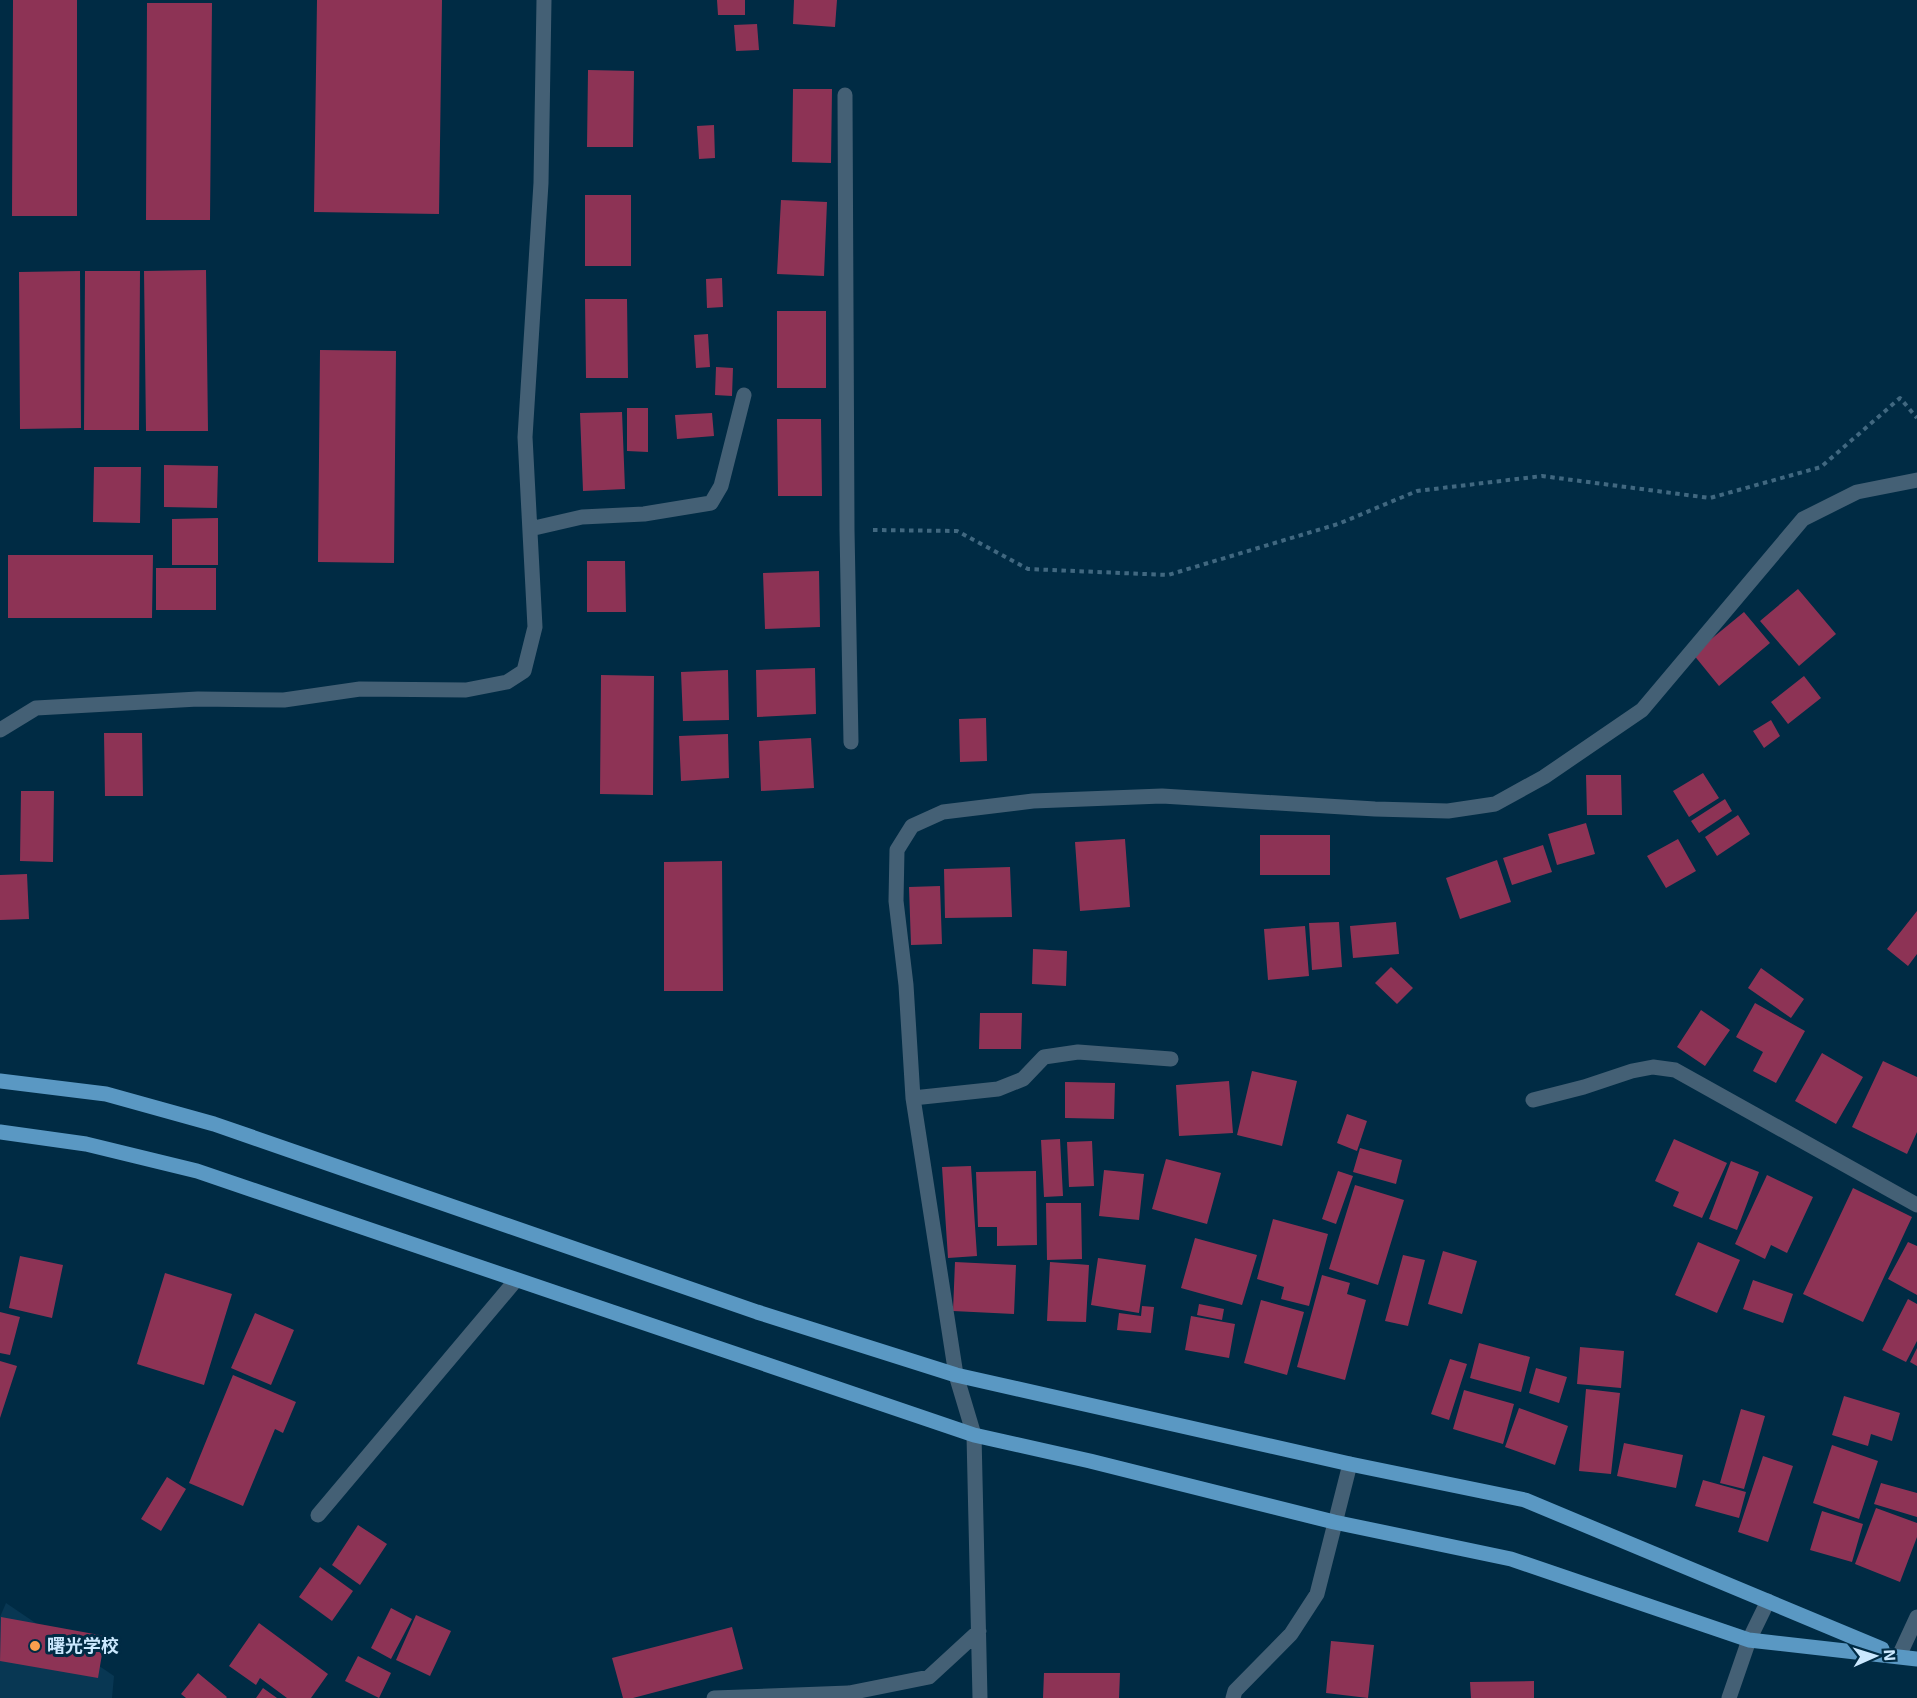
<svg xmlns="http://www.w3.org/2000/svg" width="1917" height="1698" font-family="'Exo 2','Noto Sans SC',sans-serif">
<rect width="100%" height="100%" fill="#002b44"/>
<path fill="#083753" d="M6,1603L114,1676L112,1698H0V1617Z"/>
<path fill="#8d3355" d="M13,0H77V216H12Z
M317,0H442L439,214L314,212Z
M717,0H745V15H718Z
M794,0H837L835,27L793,24Z
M147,3H212L210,220H146Z
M757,24L759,50L736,51L734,25Z
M588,70L634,71L633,147H587Z
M793,89H832L831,163L792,162Z
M714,125L715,158L699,159L697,126Z
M585,195H631V266H585Z
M781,200L827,202L824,276L777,274Z
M206,270L208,431H146L144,271Z
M80,271L81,428L20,429L19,272Z
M85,271H140L139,430H84Z
M722,278L723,307L707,308L706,279Z
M585,299H627L628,378H586Z
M777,311H826V388H777Z
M708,334L710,367L696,368L694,335Z
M320,350L396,351L394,563L318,562Z
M716,367L733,368L732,396L715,395Z
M627,408H648V452L627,451Z
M622,412L625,489L583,491L580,413Z
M712,413L714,436L677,439L675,415Z
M777,419H821L822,496H778Z
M164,465L218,466L217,508L164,507Z
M94,467H141L140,523L93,522Z
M218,518V565H172V519Z
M8,555H153L152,618H8Z
M587,561H625L626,612H587Z
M156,568H216V610H156Z
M819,571L820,627L765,629L763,573Z
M1798,589L1836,634L1799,666L1760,621Z
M1744,612L1770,643L1719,686L1693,654Z
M815,668L816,714L757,717L756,670Z
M728,670L729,720L683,721L681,672Z
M601,675L654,676L653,795L600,794Z
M1804,676L1821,698L1788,724L1771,702Z
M986,718L987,761L960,762L959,719Z
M1771,720L1780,736L1764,748L1753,731Z
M104,733H142L143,796H105Z
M728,734L729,778L681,781L679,736Z
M811,738L814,788L761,791L759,741Z
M1703,773L1719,798L1689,817L1673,791Z
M1586,775H1621L1622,815H1587Z
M21,791H54L53,862L20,861Z
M1725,799L1732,811L1699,833L1691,821Z
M1738,815L1750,834L1717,856L1705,837Z
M1586,823L1595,854L1557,865L1548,834Z
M1260,835H1330V875H1260Z
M1125,839L1130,907L1080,911L1075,842Z
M1678,839L1696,871L1666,888L1647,856Z
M1543,845L1552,872L1512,885L1503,858Z
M1497,860L1511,902L1460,919L1446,878Z
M722,861L723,991H664V862Z
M1010,867L1012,917L945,918L944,869Z
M27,874L29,919L0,920V875Z
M940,886L942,944L911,945L909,887Z
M1917,911V954L1908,966L1887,949Z
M1339,922L1342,967L1312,970L1309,923Z
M1396,922L1399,954L1353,958L1350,926Z
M1305,926L1309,976L1268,980L1264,929Z
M1033,949L1067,951L1066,986L1032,984Z
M1391,967L1413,988L1397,1004L1375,983Z
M1761,968L1804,999L1791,1018L1748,988Z
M1755,1003L1805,1031L1776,1083L1753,1071L1763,1052L1736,1037Z
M1701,1010L1730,1030L1705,1066L1677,1047Z
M980,1013H1022L1021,1049H979Z
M1822,1053L1863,1077L1836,1124L1795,1101Z
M1883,1061L1917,1077V1132L1907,1154L1852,1127Z
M1252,1071L1297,1081L1282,1146L1237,1135Z
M1229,1081L1233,1133L1179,1136L1176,1085Z
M1065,1082L1115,1083L1114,1119L1065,1118Z
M1347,1114L1367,1121L1357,1151L1337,1143Z
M1060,1139L1063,1196L1044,1197L1041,1140Z
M1674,1139L1727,1163L1702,1218L1673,1206L1679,1192L1655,1181Z
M1092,1141L1094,1186L1069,1187L1067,1142Z
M1360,1148L1402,1160L1396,1184L1353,1172Z
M1166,1159L1221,1173L1207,1224L1152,1209Z
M1731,1161L1759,1172L1737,1230L1709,1219Z
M971,1166L977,1256L948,1258L942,1167Z
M1104,1170L1144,1174L1139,1220L1099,1216Z
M1036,1171L1037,1245L997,1246V1227H978L976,1172Z
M1338,1171L1353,1176L1336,1224L1322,1219Z
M1767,1175L1813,1197L1787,1253L1771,1245L1765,1259L1735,1244Z
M1355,1185L1404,1200L1378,1285L1329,1269Z
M1853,1188L1912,1217L1863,1322L1803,1294Z
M1046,1203H1081L1082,1259L1047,1260Z
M1273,1219L1328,1234L1309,1306L1281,1299L1284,1287L1257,1279Z
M1195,1238L1257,1255L1242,1305L1181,1288Z
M1698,1242L1740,1260L1717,1313L1675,1295Z
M1908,1242L1917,1246V1295L1888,1279Z
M1443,1251L1477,1261L1462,1314L1428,1304Z
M1403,1255L1425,1260L1408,1326L1385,1321Z
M20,1256L63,1265L52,1318L9,1308Z
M1098,1258L1146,1265L1139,1313L1091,1305Z
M955,1262L1016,1265L1014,1314L953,1311Z
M1050,1262L1089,1265L1086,1322L1047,1321Z
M165,1273L232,1294L204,1385L137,1364Z
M1322,1275L1350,1283L1347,1294L1366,1300L1345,1380L1297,1367Z
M1753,1280L1793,1294L1783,1323L1743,1309Z
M1908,1299L1917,1304V1341L1906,1362L1882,1350Z
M1261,1300L1304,1312L1287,1375L1244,1363Z
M1199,1304L1224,1309L1222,1320L1197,1315Z
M1142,1306L1154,1307L1151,1333L1117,1330L1119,1313L1141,1316Z
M0,1312L20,1317L10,1355L0,1353Z
M255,1313L294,1330L271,1385L231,1368Z
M1191,1316L1235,1324L1229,1358L1185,1350Z
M1479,1343L1530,1357L1521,1392L1470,1378Z
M1580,1347L1624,1351L1621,1388L1577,1384Z
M1917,1348V1366L1910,1362Z
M1450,1359L1467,1364L1449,1420L1431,1414Z
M0,1361L17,1366L0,1418Z
M1536,1368L1567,1377L1559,1403L1529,1393Z
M233,1375L296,1402L283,1433L275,1429L243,1506L189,1483Z
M1586,1389L1620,1393L1611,1474L1579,1471Z
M1464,1390L1514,1404L1503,1444L1453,1429Z
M1844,1396L1900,1413L1892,1441L1871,1434L1868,1446L1832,1435Z
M1519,1408L1568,1426L1555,1465L1505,1447Z
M1741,1409L1765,1416L1744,1489L1720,1483Z
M1624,1443L1683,1455L1676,1488L1617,1476Z
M1832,1445L1878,1461L1859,1519L1813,1503Z
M1763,1456L1793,1466L1768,1542L1738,1532Z
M167,1477L186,1489L161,1531L141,1519Z
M1703,1480L1746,1492L1739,1518L1695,1506Z
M1881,1483L1917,1493V1517L1874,1504Z
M1876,1508L1917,1523V1537L1900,1582L1855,1564Z
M1822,1511L1863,1524L1852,1562L1810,1550Z
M358,1525L387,1544L360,1585L332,1565Z
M320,1567L353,1591L332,1621L299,1597Z
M391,1608L412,1619L391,1659L371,1648Z
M416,1615L451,1631L430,1676L396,1660Z
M1,1617L105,1636L98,1678L0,1661Z
M259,1623L328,1674L311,1698H287L260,1678L256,1685L229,1666Z
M732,1627L743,1669L633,1698H623L612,1658Z
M1331,1641L1374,1645L1368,1698L1326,1693Z
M358,1656L391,1673L379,1698L345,1681Z
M198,1673L227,1697L226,1698H186L181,1694Z
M1044,1673H1120L1119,1698H1043Z
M1534,1681V1698H1471L1470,1682Z
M263,1688L277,1698H256Z"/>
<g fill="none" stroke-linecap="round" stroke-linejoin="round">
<path stroke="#416880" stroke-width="4" stroke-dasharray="4.5 4.5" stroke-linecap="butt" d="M873,530L957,531L1028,569L1168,575L1338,524L1417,491L1542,476L1710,498L1821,467L1900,398L1917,418"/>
<path stroke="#446075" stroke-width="15" d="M845,95L847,530L851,742
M530,529L582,517L644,514L711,503L721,486L744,395
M0,730L36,708L198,699L284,700L360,689L466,690L507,682L524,671L535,627L525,437L541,183L544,0
M913,1098L998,1089L1023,1079L1044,1057L1078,1052L1171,1059
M1533,1100L1584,1087L1632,1071L1653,1067L1675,1070L1917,1205
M318,1515L516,1280
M1899,1656L1917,1617
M714,1698L849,1693L929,1677L979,1631
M980,1698L974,1435L956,1375L913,1098L906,985L896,901L897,850L912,826L943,812L1033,801L1162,796L1375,809L1448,811L1495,804L1544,777L1642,710L1803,519L1857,492L1917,480
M1233,1698L1235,1691L1291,1634L1317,1594L1350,1464
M1729,1698L1749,1640L1768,1601"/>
<path stroke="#5a98c3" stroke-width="15" d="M0,1081L106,1094L214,1124L757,1312L956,1375L1350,1464L1525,1500L1882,1649
M0,1132L86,1144L197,1171L974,1435L1090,1461L1334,1522L1511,1559L1749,1640L1917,1659"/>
</g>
<circle fill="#f99f4d" stroke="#002b44" stroke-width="2" cx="35" cy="1646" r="6"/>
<g text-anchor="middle" stroke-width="6" stroke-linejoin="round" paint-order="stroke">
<g font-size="18" font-weight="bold" fill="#cbe8fe" stroke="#002b44" text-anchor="start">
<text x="47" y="1652">曙光学校</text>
</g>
</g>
<g transform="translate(1875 1656) rotate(87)" stroke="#002b44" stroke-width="4.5" paint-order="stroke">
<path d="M0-4.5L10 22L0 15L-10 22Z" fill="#cbe8fe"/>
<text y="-9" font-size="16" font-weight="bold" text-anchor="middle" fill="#cbe8fe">N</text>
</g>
</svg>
